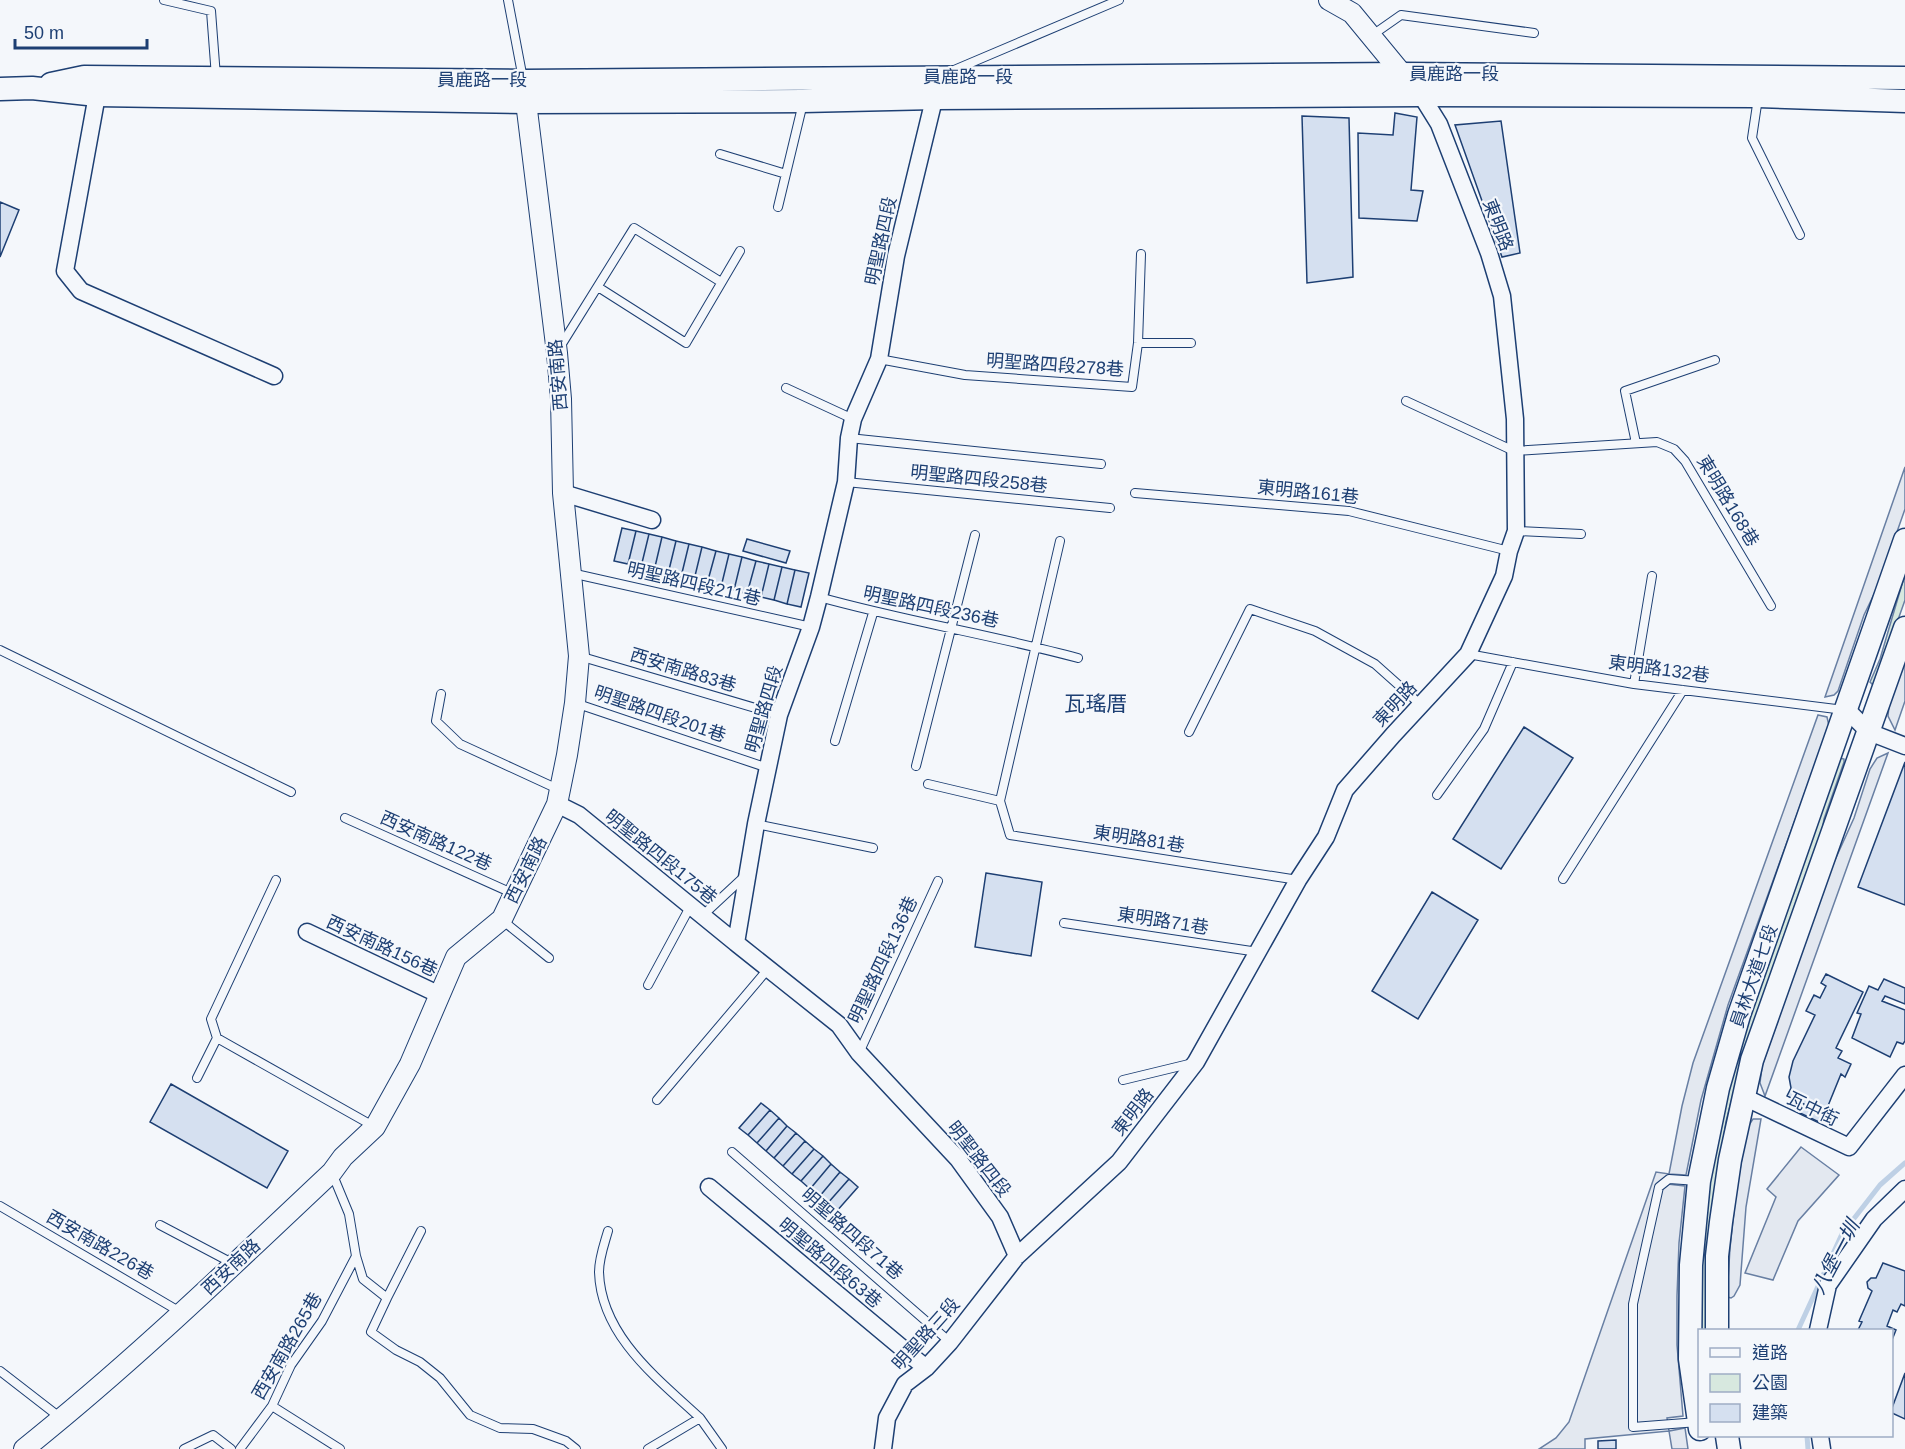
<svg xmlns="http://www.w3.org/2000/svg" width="1905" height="1449" font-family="Helvetica,'Noto Sans TC',sans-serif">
<rect width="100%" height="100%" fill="#f4f7fb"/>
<path fill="#d7e8df" stroke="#687fa3" stroke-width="1.5" d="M1905,574V600L1876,682L1873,685L1870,682L1880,659Z
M1840,758L1844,759V762L1824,819L1821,838L1739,1071L1726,1122L1716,1186L1708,1330H1700L1699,1276L1707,1185L1740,1039Z"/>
<path fill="#e3e8f0" stroke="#687fa3" stroke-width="1.5" d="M1905,467V509L1878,586L1864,615L1838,691L1834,695L1825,697Z
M1905,660V701L1895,730L1888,716L1889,706Z
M1818,715L1827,717L1829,726L1728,1005L1701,1100L1686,1175L1669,1174L1668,1184L1685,1186L1679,1243L1677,1296V1345L1683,1416L1667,1418L1669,1431L1685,1428L1688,1449H1672L1669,1431L1585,1439V1449H1539L1556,1438L1569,1422L1656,1172L1669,1174L1682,1106L1693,1063Z
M1888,753L1765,1096L1760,1083L1762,1066L1830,871L1854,818L1870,769L1877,758Z
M1753,1119H1761L1746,1207L1740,1285L1734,1296L1731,1298L1727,1297L1730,1248L1736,1193L1747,1128Z
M1801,1147L1839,1175L1798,1221L1773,1280L1745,1273L1776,1197L1767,1189Z"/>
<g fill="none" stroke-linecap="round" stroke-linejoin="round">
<path stroke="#bed0e5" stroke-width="5" d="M1798,1330L1842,1234L1880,1185L1905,1163
M1807,1436L1808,1449"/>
</g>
<path fill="#d5e0f0" stroke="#1d3f73" stroke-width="1.5" d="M1395,113L1417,117L1411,190L1423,191L1417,221L1359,218L1358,133L1393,135Z
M1302,116L1349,118L1353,277L1307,283Z
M1501,121L1520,253L1502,257L1455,125Z
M0,202L19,210L0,257Z
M622,528L636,531L628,564L614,561Z
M636,531L649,534L641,567L628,564Z
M649,534L662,537L654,571L641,567Z
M662,537L676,541L668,574L654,571Z
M747,539L790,551L786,563L743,551Z
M676,541L689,544L681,577L668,574Z
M689,544L702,547L694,580L681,577Z
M702,547L716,551L707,584L694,580Z
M716,551L729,554L721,587L707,584Z
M729,554L742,557L734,590L721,587Z
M742,557L756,561L747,594L734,590Z
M756,561L769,564L761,597L747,594Z
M769,564L782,567L774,600L761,597Z
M782,567L795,570L787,604L774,600Z
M795,570L809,573L801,607L787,604Z
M1524,727L1573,758L1501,869L1453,839Z
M1905,762V905L1858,887Z
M986,873L1042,882L1031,956L975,947Z
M1432,892L1478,920L1418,1019L1372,991Z
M1826,974L1863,992L1836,1048L1842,1051L1838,1058L1851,1064L1845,1077L1841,1074L1821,1123L1800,1113L1804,1104L1787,1096L1791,1088L1789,1077L1793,1061L1815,1015L1806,1011L1814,995L1820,998L1826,986L1821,983Z
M1884,979L1905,988V1004L1885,996L1882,1001L1905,1010V1041L1903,1044L1897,1042L1890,1057L1852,1038L1861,1014L1857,1013L1869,986L1878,990Z
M171,1084L288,1151L267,1188L150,1122Z
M761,1103L770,1110L748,1135L739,1128Z
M770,1110L779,1118L757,1143L748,1135Z
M779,1118L787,1126L766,1151L757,1143Z
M787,1126L796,1133L774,1158L766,1151Z
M796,1133L805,1141L783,1166L774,1158Z
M805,1141L814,1149L792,1174L783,1166Z
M814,1149L823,1156L801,1181L792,1174Z
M823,1156L831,1164L810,1189L801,1181Z
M831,1164L840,1172L819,1197L810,1189Z
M840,1172L849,1179L827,1204L819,1197Z
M849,1179L858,1187L836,1212L827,1204Z
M1883,1263L1905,1271V1306L1901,1304L1897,1312L1893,1310L1887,1326L1896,1330L1892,1340V1330H1858L1862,1322L1859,1321L1872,1291L1868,1288L1867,1282L1871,1278H1876Z
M1905,1373V1419L1892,1413V1408Z
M1616,1440V1449H1598V1441Z"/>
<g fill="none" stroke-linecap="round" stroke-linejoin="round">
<defs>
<path id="service" d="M164,0L211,11L216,77
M508,0L523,79
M1371,36L1401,15L1534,33
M954,70L1119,0
M1758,98L1752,138L1800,235
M720,154L786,174
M778,207L803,103
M598,287L686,343L740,251
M1138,343H1191
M560,347L634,228L721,282
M879,359L965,375L1132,387L1138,343L1141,254
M786,388L853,419
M1406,401L1514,451L1657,442L1674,449L1685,461L1771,606
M849,438L1101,464
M1636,443L1625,391L1715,360
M846,482L1110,508
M1135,493L1349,511L1509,551
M1516,531L1581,534
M571,573L811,627
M819,597C905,621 993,635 1078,658
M0,650L291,792
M1468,654L1634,684L1844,710
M579,656L779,715
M1634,684L1652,576
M441,694L436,721L460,744L560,790
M575,703L768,768
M1189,732L1250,609L1315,631L1375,664L1421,705
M835,741L873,613
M916,766L975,535
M928,784L1000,801
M1437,795L1484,729L1513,662
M1000,801L1010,835L1298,880
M1000,801L1060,541
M345,818L514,894
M756,824L873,848
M1563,879L1683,690
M702,916L745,876
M502,920L549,958
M1064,923L1258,952
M648,985L690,907
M217,1038L211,1019L276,880
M859,1053L938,881
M197,1078L217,1038L375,1127
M1123,1080L1193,1063
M657,1100L768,969
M732,1152L950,1342
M332,1173L349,1214L356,1256L363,1279L387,1298L371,1332L396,1350L420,1362L440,1378L470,1415L500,1428L533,1429L566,1441L576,1449
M1698,1181L1669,1179L1659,1187L1633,1304V1427L1698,1422
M0,1206L182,1313
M160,1225L234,1264
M608,1231C604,1245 599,1258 599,1272C601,1336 658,1379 700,1418
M387,1298L421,1231
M0,1371L62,1419
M272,1406L340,1449
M184,1449L213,1435L231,1449
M240,1449L272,1406L291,1365L322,1321L356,1256
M648,1449L700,1418L722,1449"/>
<path id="minor" d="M937,87L896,256L879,359L853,419L849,438L846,482L819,597L811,627L779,715L756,824L736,943L839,1025L859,1053L958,1159L1000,1217L1017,1256
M97,95L65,271L81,291L274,376
M563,493L652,520
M1847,710L1869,732L1905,746
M557,804L579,815L736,943
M307,932L440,995
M1744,1097L1849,1147L1905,1075
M709,1187L926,1368
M1818,1330L1828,1285L1874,1219L1905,1189
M1820,1436L1822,1449
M883,1449L887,1418L905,1384L926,1368L950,1342L1017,1256L1119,1162L1196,1062L1298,880L1326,837L1345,790L1393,735L1468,654L1504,576L1509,551L1516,531L1515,419L1502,296L1489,253L1439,124L1421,95"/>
<path id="tertiary" d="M1329,0L1352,13L1408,81
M24,1449C132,1363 231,1267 332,1172L343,1157L375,1127L410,1064L456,957L502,919L557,804L567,755L575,703L579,656L563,493L561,399L557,353L526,102"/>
<path id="secondary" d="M51,84L84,77L524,81L1401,74L1905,78
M0,89L32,88L97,95L526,102L803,101L935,98L1421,95L1758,96L1905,101
M1717,1330V1256L1721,1222L1730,1160L1752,1060L1905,628
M1700,1429L1690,1359L1691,1265L1699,1181L1718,1088L1739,1015L1905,540
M1727,1436L1729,1449"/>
</defs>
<use href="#service" stroke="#1d3f73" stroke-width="10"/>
<use href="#minor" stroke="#1d3f73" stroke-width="19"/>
<use href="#tertiary" stroke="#1d3f73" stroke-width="22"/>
<use href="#secondary" stroke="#1d3f73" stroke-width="25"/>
<use href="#service" stroke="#f4f7fb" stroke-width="8"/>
<use href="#minor" stroke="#f4f7fb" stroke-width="16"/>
<use href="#tertiary" stroke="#f4f7fb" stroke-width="20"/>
<use href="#secondary" stroke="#f4f7fb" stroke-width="22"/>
</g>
<g text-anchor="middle" stroke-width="4.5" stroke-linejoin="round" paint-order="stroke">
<g font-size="18" fill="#1d3f73" stroke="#f4f7fb">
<text x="1454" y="80">員鹿路一段</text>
<text x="968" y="83">員鹿路一段</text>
<text x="482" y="86">員鹿路一段</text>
<text transform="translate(1498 225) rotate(69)" y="6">東明路</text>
<text transform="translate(881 241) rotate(-78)" y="6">明聖路四段</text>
<text transform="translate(1055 365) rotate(4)" y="6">明聖路四段278巷</text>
<text transform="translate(558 375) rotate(-95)" y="6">西安南路</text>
<text transform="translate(979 479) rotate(6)" y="6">明聖路四段258巷</text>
<text transform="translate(1308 492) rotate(6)" y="6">東明路161巷</text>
<text transform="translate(1728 501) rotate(59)" y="6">東明路168巷</text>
<text transform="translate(694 584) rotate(13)" y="6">明聖路四段211巷</text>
<text transform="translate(931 607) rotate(12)" y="6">明聖路四段236巷</text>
<text transform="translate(1659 669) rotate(8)" y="6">東明路132巷</text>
<text transform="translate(683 670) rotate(17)" y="6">西安南路83巷</text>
<text transform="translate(1395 704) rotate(-47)" y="6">東明路</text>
<text transform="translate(764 709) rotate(-74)" y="6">明聖路四段</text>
<text transform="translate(660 714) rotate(19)" y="6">明聖路四段201巷</text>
<text transform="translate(1139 839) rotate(9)" y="6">東明路81巷</text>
<text transform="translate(436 841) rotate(24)" y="6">西安南路122巷</text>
<text transform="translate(661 857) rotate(39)" y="6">明聖路四段175巷</text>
<text transform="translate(526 870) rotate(-64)" y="6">西安南路</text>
<text transform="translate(1163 921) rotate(9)" y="6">東明路71巷</text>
<text transform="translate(382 946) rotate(25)" y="6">西安南路156巷</text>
<text transform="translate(883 960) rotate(-65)" y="6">明聖路四段136巷</text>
<text transform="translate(1754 976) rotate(-71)" y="6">員林大道七段</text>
<text transform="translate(1813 1109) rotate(26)" y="6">瓦中街</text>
<text transform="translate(1133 1112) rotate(-52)" y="6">東明路</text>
<text transform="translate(979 1159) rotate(52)" y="6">明聖路四段</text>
<text transform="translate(852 1234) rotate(41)" y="6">明聖路四段71巷</text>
<text transform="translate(100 1245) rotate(30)" y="6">西安南路226巷</text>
<text transform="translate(830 1263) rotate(40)" y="6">明聖路四段63巷</text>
<text transform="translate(231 1267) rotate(-43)" y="6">西安南路</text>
<text transform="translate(926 1334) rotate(-48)" y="6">明聖路三段</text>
<text transform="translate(287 1346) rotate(-60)" y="6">西安南路265巷</text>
</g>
<g font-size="20" font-style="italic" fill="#1d3f73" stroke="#f4f7fb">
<text transform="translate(1835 1257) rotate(-62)" y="7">八堡一圳</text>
</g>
<g font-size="21" fill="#1d3f73" stroke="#f4f7fb">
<text x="1096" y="711">瓦瑤厝</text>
</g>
</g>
<rect x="1698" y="1329" width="195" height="108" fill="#f4f7fb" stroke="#9eadc5" stroke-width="1.5"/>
<rect x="1710" y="1348" width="30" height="9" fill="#f4f7fb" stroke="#9eadc5" stroke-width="1.5"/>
<text x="1752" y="1359" font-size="18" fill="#1d3f73">道路</text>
<rect x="1710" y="1374" width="30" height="18" fill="#d7e8df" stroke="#9eadc5" stroke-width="1.5"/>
<text x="1752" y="1389" font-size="18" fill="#1d3f73">公園</text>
<rect x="1710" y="1404" width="30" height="18" fill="#d5e0f0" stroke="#9eadc5" stroke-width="1.5"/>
<text x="1752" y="1419" font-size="18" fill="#1d3f73">建築</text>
<path d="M15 39v9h132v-9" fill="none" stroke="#1d3f73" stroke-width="3"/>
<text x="24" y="39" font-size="18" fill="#1d3f73" stroke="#f4f7fb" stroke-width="4.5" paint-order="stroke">50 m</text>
</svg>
